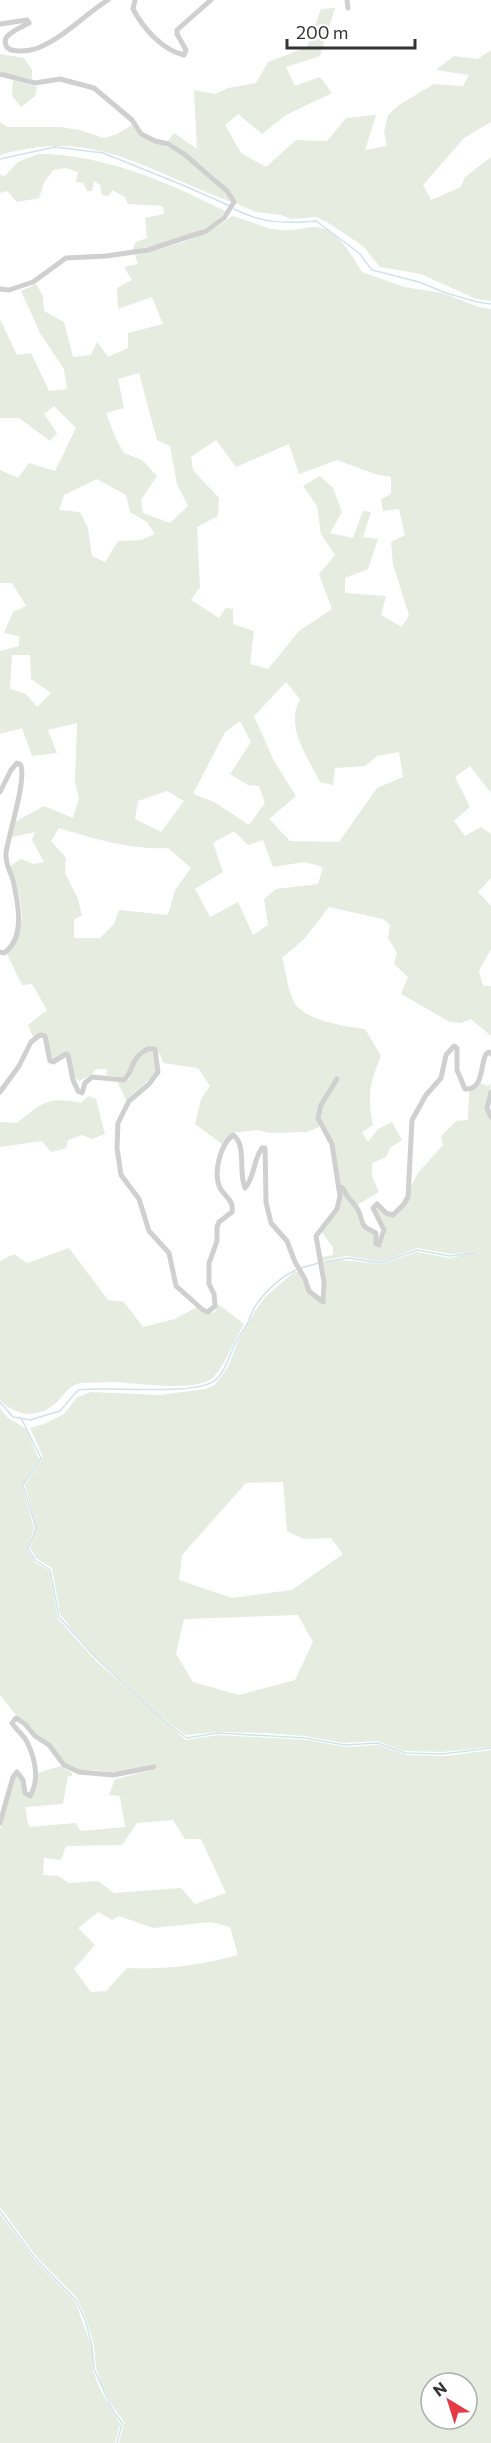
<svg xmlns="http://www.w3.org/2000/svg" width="491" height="2443" font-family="Commissioner,sans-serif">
<rect width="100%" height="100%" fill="#fff"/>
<path fill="#e6ecdf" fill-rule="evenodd" d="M335,8L320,56L286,67L295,86L320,77L332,93L286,115L262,134L238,114L225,125L241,153L266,167L296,140L327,141L346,118L376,115L365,150L387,146L384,132L388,115L399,105L434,84L463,86L469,75L436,70L454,56L478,59L491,50V122L464,138L423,185L431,200L461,187L465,177L491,157V301L476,299L421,274L380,267L363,246L327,222L316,217L291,219L281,215L256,212L235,203C235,188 182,149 167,142L174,133L197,149L194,90L215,94L228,88L256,83L268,62L307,47L321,9Z
M0,54L24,58L32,70V79L0,72Z
M13,80L37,87L35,96L21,107L12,96Z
M0,122L7,127H60L79,130L104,138L117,134L132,125L141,137L175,150L232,198L229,201C144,170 95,127 0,155Z
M38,154C104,154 167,182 225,211C214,232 156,247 132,250L136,242L147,238L145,218L164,214L163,206L128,204L125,197L112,190L109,196L102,195L100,185L94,181L92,191H87L83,183L76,182L78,172L66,168L53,170L44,183L39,198L17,202L7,191L0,193V175L5,176L18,162Z
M232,216C249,220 264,229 281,230C292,231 302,228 313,227C337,226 351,255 362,272L404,287L442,293L479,307L491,309V793L470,766L455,777L470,807L454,821L465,836L481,827L491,834V878L478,892L491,906V949L479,971L483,986H491V1036L471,1019L461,1023L450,1022L401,994L408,977L394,964L397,953L388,938L390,925L383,919L329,907L304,939L282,958C286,971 287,987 293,1000C302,1021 345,1026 365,1029L381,1056C370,1081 367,1098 373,1125L362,1132L368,1142L378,1129L392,1122L402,1140L390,1148L386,1157L372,1163V1176L379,1192L357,1205L347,1195L345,1186L340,1184L335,1150L322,1122L319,1105L317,1112L319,1127L307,1132L271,1133L256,1130L232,1133L222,1144L195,1124L201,1099L210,1086L198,1068L163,1063L161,1056L155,1047L138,1053L123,1078L106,1075L107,1069H96L92,1074L79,1081L74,1077L69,1054L51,1060L44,1033L33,1037L28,1025L47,1010L32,984L22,985L7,954C11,944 19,933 21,923C24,904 16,883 10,866L21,859L34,864L44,862L32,840L35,832L12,837L15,822L44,806L73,818L79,798L75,782L77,723L48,730L57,753L32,756L22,728L0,734V651L19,646V636L4,633L13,612L26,606L12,583H0V470L18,478L29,463L55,471L76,428L54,406L44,414L57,433L50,441L19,418H0V319L17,355L31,353L49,391L67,389L64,369L40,333L21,291L36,284L43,296L44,311L64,322L73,357L91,355L97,342L108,357L128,348V333L163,324L152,297L118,309L117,288L132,280L124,267L138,264L135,255C169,247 204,239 232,216ZM139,373L157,440L170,446L177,484L188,506L170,523L143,513L141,500L157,476L142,460L124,453L116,439L106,413L124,408L118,379ZM216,440L236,467L289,444L299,474L337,460L375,474L391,477V494L381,499L383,511L399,509L405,535L391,542L393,564L409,615L402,627L381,615L386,596L345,593V578L368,569L378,539L363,537L371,512L363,511L353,538L330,533L342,512L333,488L320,476L303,486L317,506L321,534L335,555L319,574L332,609L299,631L268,669L250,664L254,631L233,624V609L226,608L219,618L191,600L200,587L197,527L218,516L219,498L193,470L191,457ZM97,479L126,495L130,512L147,522L155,534L141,540L118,541L105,562L92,556L88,528L80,512L59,510L64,495ZM12,655H30L31,679L51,693L37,707L26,694L10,689ZM286,682L300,699C285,727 307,756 320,782L333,785L335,768L365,766L377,756L399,752L403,777L377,788L339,842L290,841L269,819L296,796L274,761L254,716ZM240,721L251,742L230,774L248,785L259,786L265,803L249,825L214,802L193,794L225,732ZM167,791L184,801L161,832L135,819L138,801ZM59,828C95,839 131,850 168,848L191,868L175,890L168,915L119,910L114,924L100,938H74V919L82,916L78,899L65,873L66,858L51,841ZM234,831L248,845L263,840L273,867L304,862L323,867L318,884L276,889L264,899L268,925L253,935L238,902L210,917L195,889L223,872L213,843Z
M149,1051L153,1052L157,1067L155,1074L126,1100L117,1081L129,1080L135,1062Z
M479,1083L488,1086L491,1083L486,1111L491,1120V1747L442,1752L403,1751L377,1741L344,1743L305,1736L265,1733L216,1732L186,1735L161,1717L96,1657L76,1635L60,1614L52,1568L36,1558L30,1548L36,1527L25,1485L43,1457L30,1428L44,1424L64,1414L77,1397L91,1392L159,1395L206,1389L215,1385L228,1367L238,1341L257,1308L265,1297L294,1272H299L309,1293L325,1303L326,1283L323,1263L339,1260L382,1264L417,1252L450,1258L480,1252L451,1254L417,1248L381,1262L347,1256L321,1261V1257L333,1255V1248L322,1232L340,1208L341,1189L357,1213L359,1222L375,1234L381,1246L386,1234L374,1208L375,1206L386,1214H396L418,1173L443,1145L441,1136L456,1121L468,1120L469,1091ZM283,1482L287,1531L304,1539L331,1538L343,1554L292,1590L232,1598L179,1580L182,1555L246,1483ZM298,1615L313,1642L295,1680L239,1695L193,1682L176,1654L184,1619Z
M88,1096L96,1099L105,1134L92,1139L82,1135L68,1140L66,1148L51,1152L42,1141L0,1147V1122L17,1123C43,1102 48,1096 81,1103Z
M69,1248L108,1300L124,1302L143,1327L175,1319L197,1307C203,1313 207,1315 215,1312L218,1304L244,1324C235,1338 221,1376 208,1381C185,1391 138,1383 113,1382C103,1382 91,1383 81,1383C70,1384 64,1395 57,1402C39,1419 16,1417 0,1400V1261L14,1254L27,1263Z
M0,1408L7,1417L26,1429L39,1459L22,1485L34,1528L27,1550L35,1562L49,1571L58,1619L96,1661L186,1740L218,1735L307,1740L346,1747L378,1745L406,1755L446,1756L491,1750V2443H119L124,2422L113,2407L101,2384L96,2368L94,2346L87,2321L77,2298L35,2255L0,2207V1830L14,1778L17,1775L21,1780L25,1794L31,1797L36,1789L38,1773L61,1766L72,1773V1776H68L63,1804L25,1807L29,1827L76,1823L80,1831L125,1827L120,1796L109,1795L115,1779L157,1769L155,1765L112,1773L96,1770L79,1771L64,1764L15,1714L0,1695ZM173,1820L185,1839H201L226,1893L195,1904L181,1888L114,1893L98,1881L69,1883L58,1876L43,1875L44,1858L61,1860L66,1846L122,1845L137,1823ZM98,1912L112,1920L119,1916L153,1928L211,1922L230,1927L238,1955C202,1965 165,1970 127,1968L106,1991L91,1992L74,1969L95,1945L78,1928ZM431,2383H467V2419H431Z
M0,2214L34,2259L75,2301L92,2348L93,2371L100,2389L120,2424L115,2443H0Z"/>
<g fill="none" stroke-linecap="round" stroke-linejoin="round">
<path stroke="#cfe2ee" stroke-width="1.5" d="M0,159L55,147L103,153L185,186L230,206
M234,209C261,223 286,224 316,221L359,253L372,270L419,282L446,293L477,302L491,304
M324,1262L348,1258L381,1263L417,1250L450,1256L475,1253
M301,1268L319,1263
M0,1402L13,1417L30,1420L60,1411L78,1390C108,1386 194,1396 214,1381C224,1374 229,1357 234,1346C237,1338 242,1333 246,1326C249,1321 251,1315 253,1310C262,1294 280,1277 296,1270
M21,1418L41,1458L23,1485L36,1528L28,1549L35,1560L50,1570L59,1617L96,1658L162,1719L187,1738L217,1733L305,1738L345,1745L377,1743L405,1753L443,1754L491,1748
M0,2211L34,2257L76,2300L86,2322L92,2347L94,2369L112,2409L122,2423L117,2443"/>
<path stroke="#d0d0d0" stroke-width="5" d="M135,0L133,9C143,28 162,50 184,55L186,50L177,34V30L211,0
M347,0L348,8
M0,24L27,20L29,23C22,27 10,31 6,38C0,56 31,51 38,48C65,37 84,15 108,0
M0,74L35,83L60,79L94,88L132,120L141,134L155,141L168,144L184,154L227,191L234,202L224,218L206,231L148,250L106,256L66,258L33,282L9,290L0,289
M0,792L11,770L17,763L20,764C28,776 8,836 6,853C5,863 10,871 13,880C18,902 26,938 4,953L0,952
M0,1092L19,1066L31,1042L40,1035L45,1036L50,1061L53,1062L66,1054L68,1055L73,1080L78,1091L82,1093L85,1083L92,1077L124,1080C135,1069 129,1059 148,1049H155L158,1072L149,1084L129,1101L118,1123L117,1148L121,1175L139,1199L149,1231L169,1253L176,1286L203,1310L208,1312L215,1306L214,1294L209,1284V1263L217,1241V1227L219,1222L232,1212C234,1200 225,1197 220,1188C213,1173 220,1145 233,1135C247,1144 238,1173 245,1188C255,1177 253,1160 262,1148H265L266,1202L271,1223L287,1241L295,1262L305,1279L309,1291L323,1302L324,1282L316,1236L337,1209L340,1196L332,1144L318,1118L321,1105L337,1079
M491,1092L487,1108L491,1117
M339,1186L343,1188C347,1199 355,1203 359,1212C364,1225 359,1225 376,1233V1244L379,1245L384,1230L373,1208L377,1204L386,1213L393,1215L404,1204L408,1197L412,1120L426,1095L441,1078L446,1055L454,1046L457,1048V1070L465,1089C484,1090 480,1065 486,1054L489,1052L491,1054
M0,1823L13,1777L17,1772L23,1780L25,1793L30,1796C40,1780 35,1758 27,1742C24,1735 16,1730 12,1723L16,1718L25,1724L35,1736L49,1745L64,1765L79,1772L113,1775L154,1767"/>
</g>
<g transform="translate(449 2401) rotate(322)"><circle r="28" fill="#ffffff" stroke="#adadad" stroke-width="1.5"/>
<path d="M0-4.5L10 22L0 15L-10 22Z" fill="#e63946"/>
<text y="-9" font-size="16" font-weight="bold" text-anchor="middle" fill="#333333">N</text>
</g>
<path d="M287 39v9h128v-9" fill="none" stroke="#333333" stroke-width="3"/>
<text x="296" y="39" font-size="18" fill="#333333" stroke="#ffffff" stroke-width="4.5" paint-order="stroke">200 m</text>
</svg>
